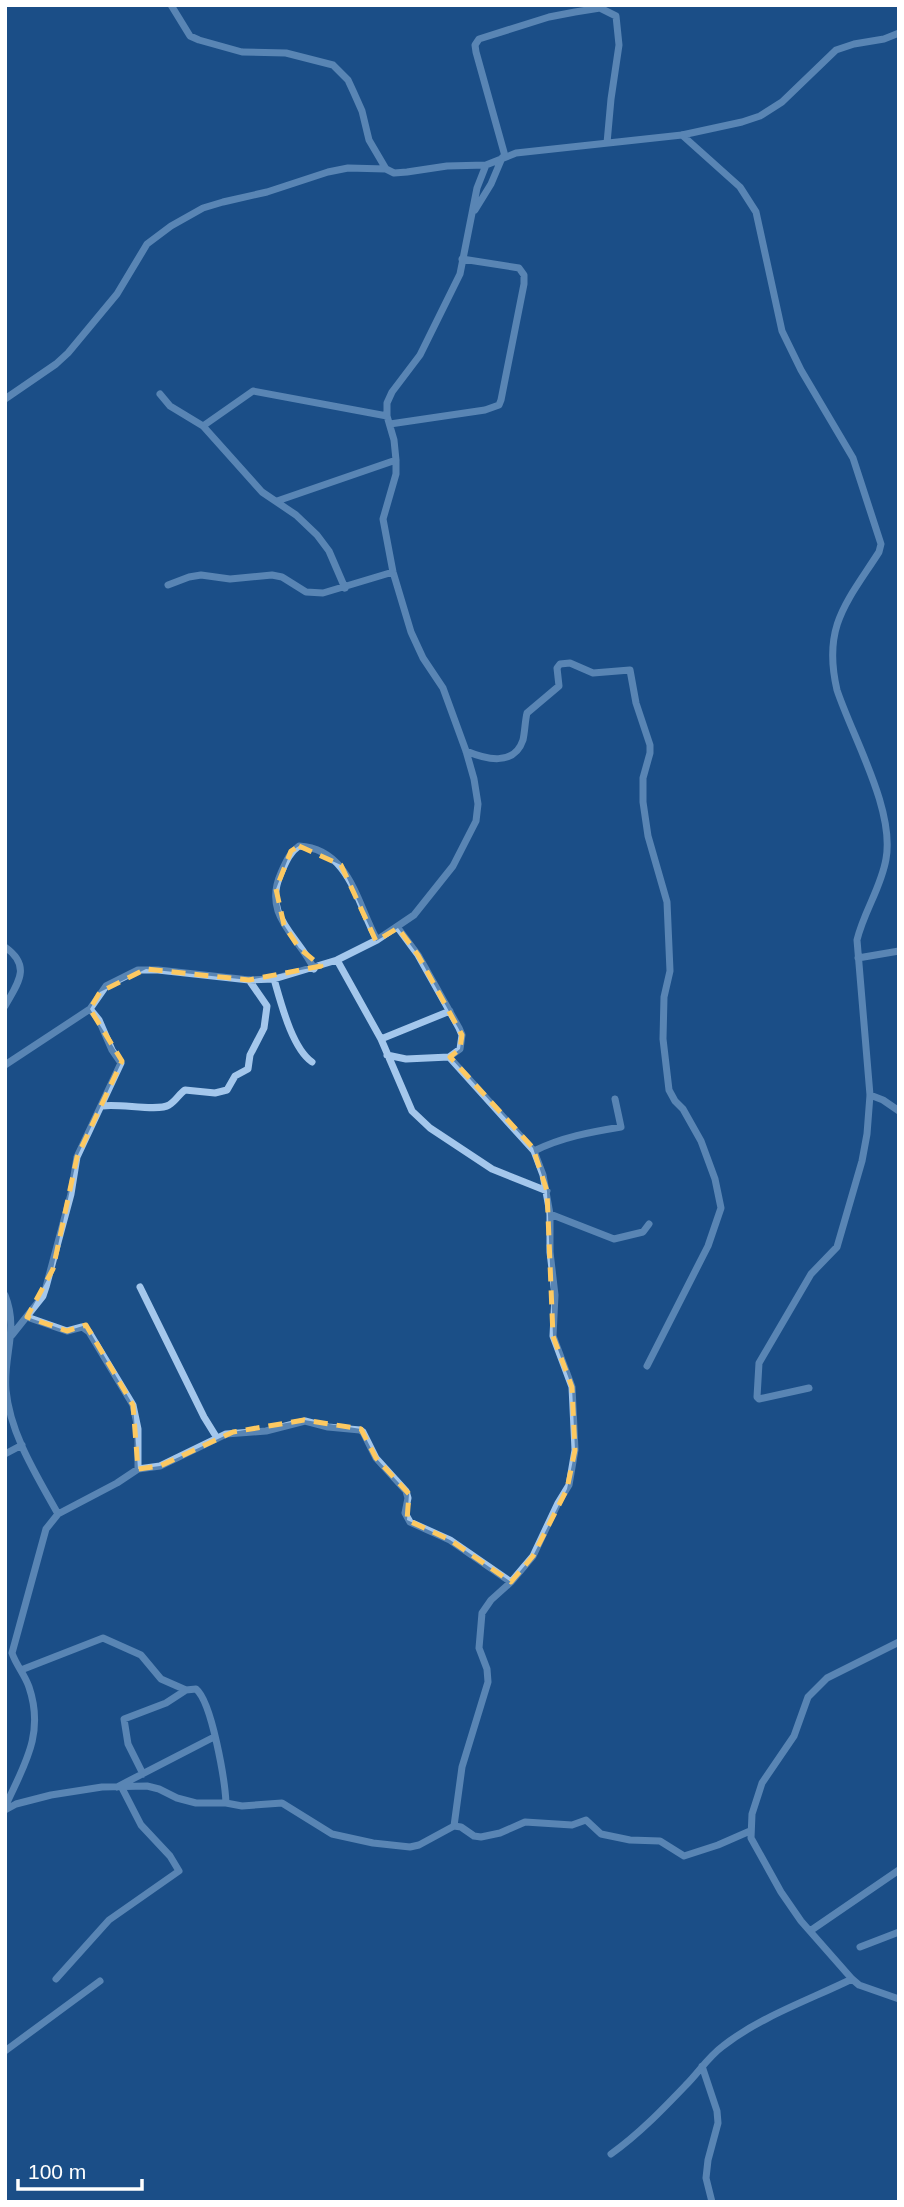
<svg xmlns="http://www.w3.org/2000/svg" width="904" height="2207" font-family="Arial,sans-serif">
<rect width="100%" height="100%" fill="#1b4f87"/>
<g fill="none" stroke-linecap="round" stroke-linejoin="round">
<path stroke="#a4c7ec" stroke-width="7" d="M171,5L190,36L199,40L242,52L286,53L333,65L348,80L354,93L362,111L369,140L386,169L394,173L407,172L447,166L486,165
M682,135L740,187L756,212L782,331L801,370L853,458L881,544L879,552C847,602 822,626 837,690C853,738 895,810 886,859C881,888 864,911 857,940L870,1095L867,1134L862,1161L837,1247L811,1274L759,1363L757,1397L759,1399L809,1388
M505,156L476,52L475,45L479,39L549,17L575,12L600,8L616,16L619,45L611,99L607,143
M475,210L491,184L502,158
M160,394L170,406L203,426L262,492L296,515L317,535L329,551L345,588
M5,399L56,364L68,353L117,294L147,244L171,226L203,208L223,202L267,192L328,172L348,168L386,169
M390,424L485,410L499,405L501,400L524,284V275L519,268L462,259
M203,426L253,391L387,416
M277,501L396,460
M168,585L189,577L201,575L230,579L272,575L282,577L306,592L323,593L393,572
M466,751C485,759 514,767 523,740C525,731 525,721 527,713L559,686L557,668L560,664L570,663L593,673L630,670L636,703L650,745V753L643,778V802L648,836L667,902L670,971L664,997L663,1039L669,1090L675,1101L683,1109L701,1141L715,1179L721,1208L708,1246L647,1366
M398,928L418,955L459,1028L462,1035L460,1049L449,1057
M5,947C32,966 18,983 5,1006
M858,958L899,951
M337,960L381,1039L412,1111L430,1128L492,1169L547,1191
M314,969C298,935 262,916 281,873C286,862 289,853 299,846C350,849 357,904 377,940
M274,979C281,1003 292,1048 312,1062
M381,1039L450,1011
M387,1055L406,1059L449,1057L534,1151L543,1175L550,1214V1252L555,1295L553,1336L572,1387L575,1450L569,1485L558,1503L533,1556L511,1582L491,1600L482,1613L479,1648L487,1669L488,1682L462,1767L454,1826
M5,1065L90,1009L106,986L138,970H158L249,980L274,979L337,960L377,940L414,915L453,866L476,821L478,804L474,779L466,751L443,688L423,658L411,632L393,572L383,519L396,474V460L394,440L387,416V403L392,392L420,355L460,274L477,188L486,165L516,153L682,135L742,122L760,116L782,102L836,50L854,44L884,39L899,33
M870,1095L883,1100L899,1111
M102,1106C119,1103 158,1112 169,1105C176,1101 179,1094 185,1090L215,1093L227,1090L235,1076L248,1069L250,1055L264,1028L267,1006L249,980
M534,1151C562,1137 591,1132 621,1127L615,1099
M550,1214L614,1239L643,1232L649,1224
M140,1287L204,1417L217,1438
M5,1295C19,1330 3,1355 6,1390C10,1434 37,1476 58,1514
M27,1317L67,1331L82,1327L89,1332L133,1405L138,1429V1469
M12,1335L43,1296L46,1287L71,1194L77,1157L121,1063L112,1050L99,1020L90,1009
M5,1454L22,1445
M899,1642L827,1678L808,1697L794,1736L762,1783L752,1814L751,1838L781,1892L801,1921L852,1979L859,1985L899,1999
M21,1670L103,1638L141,1655L161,1679L186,1690
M143,1774L128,1744L124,1719L166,1703L186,1690L196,1689C212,1702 225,1781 226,1803
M117,1787L214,1737
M5,1807C24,1765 45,1734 29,1687C25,1675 16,1665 12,1653L46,1529L58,1514L117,1483L138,1469L160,1466L226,1434L266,1431L305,1421L328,1427L360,1430L363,1432L376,1458L406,1491L408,1498L405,1513L410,1522L450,1540L511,1582
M5,1810L16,1804L51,1795L102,1787L147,1786L159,1789L177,1798L196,1803H226L242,1806L282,1803L332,1834L373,1843L410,1847L419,1845L454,1826L461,1827L474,1836L481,1837L500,1833L525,1822L572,1825L586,1820L601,1834L630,1840L660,1841L684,1856L718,1845L750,1831
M810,1931L899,1870
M860,1947L899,1932
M56,1979L109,1920L179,1871L170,1856L141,1825L122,1788
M5,2051L100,1981
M702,2066L717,2111L718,2123L708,2160L706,2178L712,2202
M611,2154C639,2134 662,2110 686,2085C699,2072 708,2057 723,2046C760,2017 809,2000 852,1979"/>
</g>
<path d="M0 0H904V2207H0ZM299,846L341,865L376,941L398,928L418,955L462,1035L460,1049L450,1057L533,1148L547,1191L553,1336L572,1387L575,1450L567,1489L533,1556L511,1582L450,1540L407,1520L409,1494L376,1458L361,1429L304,1420L233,1432L160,1466L138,1469L133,1405L86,1325L67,1331L27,1317L53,1269L77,1157L122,1061L90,1009L100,992L146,969L249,980L321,966L299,948L284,925L276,889L291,851Z" fill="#1b4f87" fill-opacity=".55" fill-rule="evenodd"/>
<path fill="none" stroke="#fdc961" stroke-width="5" stroke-dasharray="14 9" stroke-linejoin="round" d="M299,846L341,865L376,941L398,928L418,955L462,1035L460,1049L450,1057L533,1148L547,1191L553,1336L572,1387L575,1450L567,1489L533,1556L511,1582L450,1540L407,1520L409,1494L376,1458L361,1429L304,1420L233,1432L160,1466L138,1469L133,1405L86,1325L67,1331L27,1317L53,1269L77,1157L122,1061L90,1009L100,992L146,969L249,980L321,966L299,948L284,925L276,889L291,851Z"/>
<rect width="904" height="2207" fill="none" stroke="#ffffff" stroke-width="14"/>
<path d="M18 2179v10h124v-10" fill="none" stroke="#ffffff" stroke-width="3.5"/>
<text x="28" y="2179" font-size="21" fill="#ffffff" stroke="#1b4f87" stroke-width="5" paint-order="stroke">100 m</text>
</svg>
